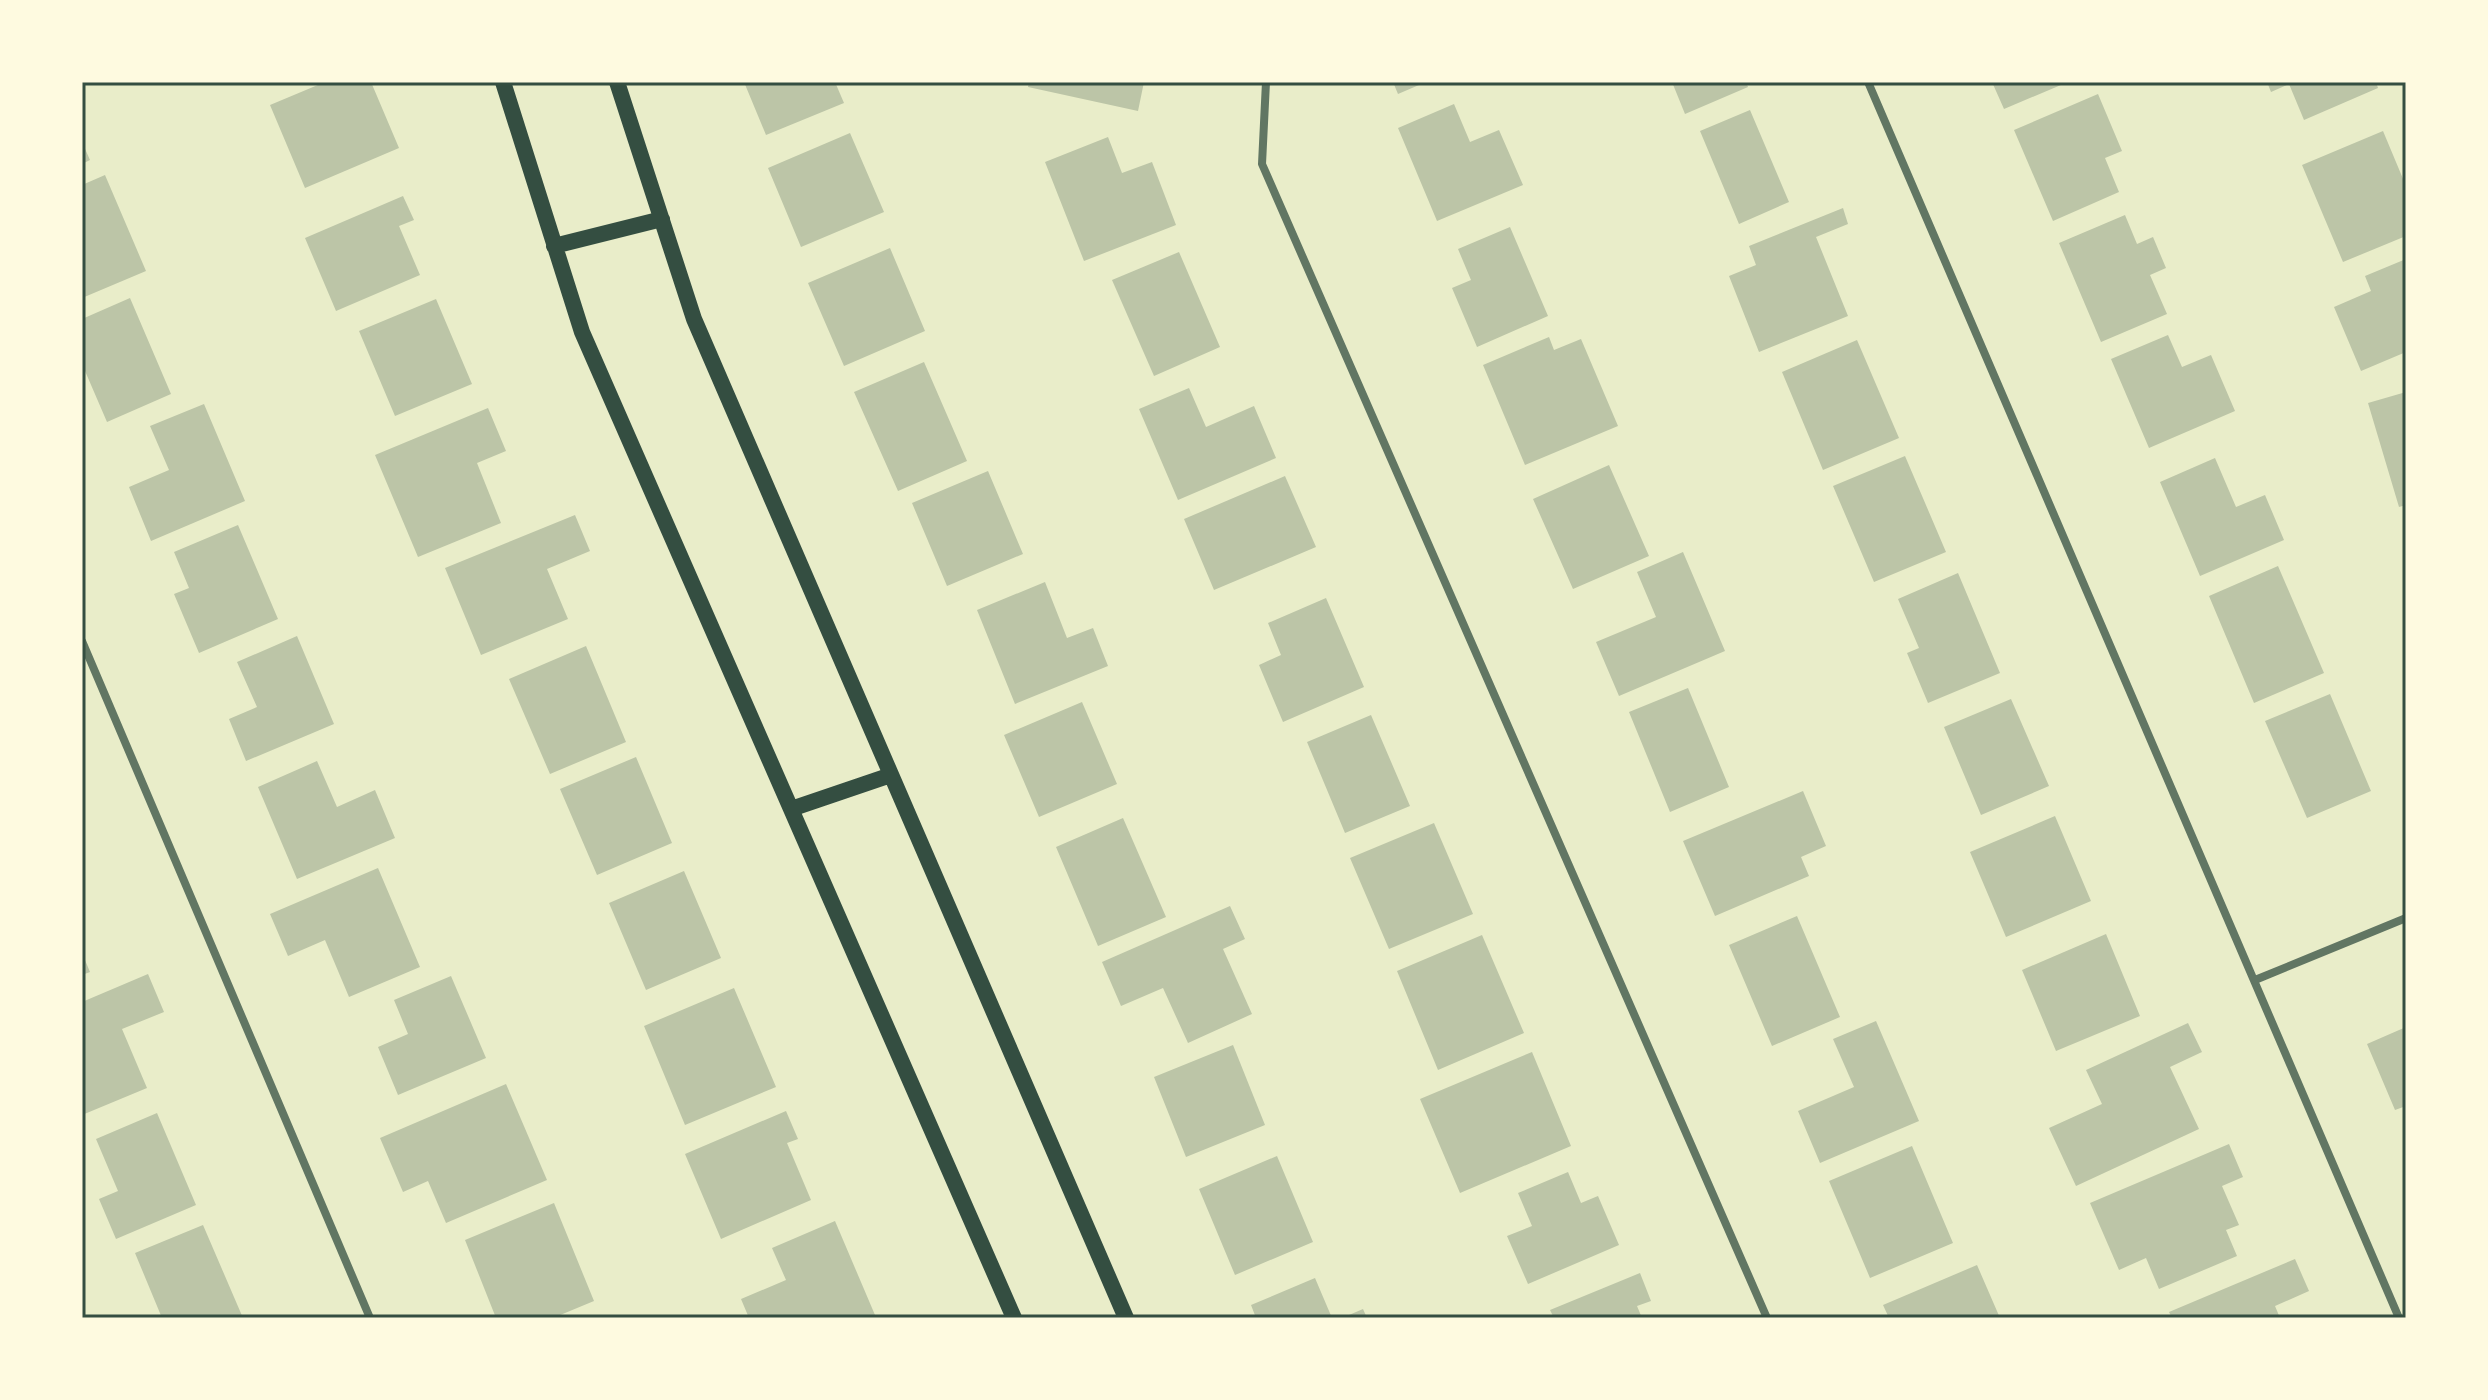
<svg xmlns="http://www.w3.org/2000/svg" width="2488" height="1400" font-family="'IBM Plex Sans',sans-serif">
<rect width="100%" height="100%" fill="#e9edc9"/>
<path fill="#bcc5a7" d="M325,82H371L399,148L305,188L270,105Z
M744,82H835L844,103L766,135Z
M1029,82H1144L1138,111L1028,87Z
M1393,82H1426L1398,94Z
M1672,82H1746L1748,87L1685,114Z
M1992,82H2068L2004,109Z
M2267,82H2376L2378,88L2304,120L2289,84L2271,92Z
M2098,94L2122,151L2105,158L2119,192L2053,221L2014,130Z
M1454,104L1470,142L1499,130L1523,185L1437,221L1398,128Z
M1750,110L1789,202L1739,224L1700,131Z
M2383,131L2406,186V236L2343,262L2302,165Z
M850,133L884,212L801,247L768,168Z
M1108,137L1122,173L1152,162L1176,225L1084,261L1045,162Z
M82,142L90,160L82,164Z
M105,175L146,271L82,298V185Z
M403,196L414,220L399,226L420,275L336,311L305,238Z
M1843,208L1848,224L1816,237L1848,316L1759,352L1729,276L1756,265L1749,246Z
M2125,215L2137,244L2153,237L2166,268L2150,275L2167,314L2101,342L2059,243Z
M1510,227L1548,316L1477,347L1452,288L1471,280L1458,249Z
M890,248L925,331L844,366L808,283Z
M1179,252L1220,347L1154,376L1112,280Z
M2406,259V352L2361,371L2334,307L2371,291L2365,276Z
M130,298L171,394L107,422L82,364V319Z
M436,299L472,384L395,416L359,331Z
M2168,335L2182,367L2211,355L2235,411L2149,448L2111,359Z
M1549,337L1554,350L1581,339L1618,426L1525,465L1483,365Z
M1857,340L1899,438L1823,470L1782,372Z
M924,362L967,461L898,491L854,392Z
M1189,388L1206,427L1254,406L1276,458L1178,500L1139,409Z
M2406,392V505L2399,507L2368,403Z
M204,404L245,501L151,541L129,487L169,470L150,426Z
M488,408L506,451L477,463L501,523L418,557L375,455Z
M1905,456L1946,552L1874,582L1833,486Z
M2215,458L2236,507L2265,495L2284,540L2200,576L2160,482Z
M1609,465L1649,556L1573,589L1533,499Z
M988,471L1023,554L947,586L912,503Z
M1285,476L1316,547L1214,590L1184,519Z
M575,515L590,551L547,569L568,619L481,655L445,568Z
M238,525L278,619L199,653L174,594L189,588L174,552Z
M1683,552L1725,651L1619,696L1596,642L1656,617L1637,572Z
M2278,566L2324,673L2254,703L2209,596Z
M1958,573L2000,673L1928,703L1907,653L1919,648L1898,599Z
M1045,582L1067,638L1093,628L1108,666L1015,704L977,610Z
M1326,598L1364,687L1283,722L1259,665L1281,655L1268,623Z
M297,636L334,724L246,761L229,719L257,707L237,662Z
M586,646L626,742L550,774L509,679Z
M1688,688L1729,787L1670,812L1629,712Z
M2330,694L2371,791L2307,818L2265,721Z
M2011,699L2049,786L1981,815L1944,727Z
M1082,702L1117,784L1039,817L1004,735Z
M1371,715L1410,806L1345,833L1307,742Z
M636,757L672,843L597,875L560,789Z
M317,761L337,807L375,790L395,838L297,879L258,787Z
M1803,791L1826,846L1801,857L1809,876L1715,916L1683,841Z
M2055,816L2091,901L2006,937L1970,852Z
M1123,818L1166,917L1098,946L1056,847Z
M1434,823L1473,914L1389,949L1350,858Z
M378,868L420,967L349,997L325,940L288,956L270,914Z
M684,871L721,958L646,990L609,903Z
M1230,906L1245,939L1223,949L1252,1014L1188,1043L1163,988L1121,1006L1102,962Z
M1797,916L1840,1017L1772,1046L1729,945Z
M2106,934L2140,1016L2056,1051L2022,970Z
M1482,935L1524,1033L1438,1070L1397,971Z
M82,953L90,972L82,975Z
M148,974L164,1012L122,1029L147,1088L82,1115V1002Z
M451,976L486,1058L398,1095L378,1047L408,1034L394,1000Z
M734,988L776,1087L685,1125L644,1026Z
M1876,1021L1919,1121L1820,1163L1798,1111L1854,1087L1833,1039Z
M2188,1023L2202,1052L2170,1067L2199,1129L2076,1186L2049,1128L2102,1104L2086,1070Z
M2406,1027V1106L2395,1110L2367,1044Z
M1233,1045L1265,1125L1186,1157L1154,1077Z
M1532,1052L1571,1146L1460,1193L1420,1099Z
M506,1084L547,1180L446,1223L428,1181L403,1192L380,1138Z
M786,1111L798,1139L787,1143L811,1200L721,1239L685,1154Z
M157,1113L196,1205L116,1239L99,1199L118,1191L96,1139Z
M2229,1144L2243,1177L2222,1186L2239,1225L2226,1230L2237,1256L2159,1289L2146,1258L2119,1270L2090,1203Z
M1912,1146L1953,1243L1870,1278L1829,1181Z
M1277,1156L1313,1242L1235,1275L1199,1189Z
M1568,1172L1581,1203L1598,1196L1619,1245L1528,1284L1507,1236L1532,1226L1518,1193Z
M554,1203L594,1301L553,1318H496L465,1240Z
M835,1221L875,1315L867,1318H749L741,1299L786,1280L772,1248Z
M203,1225L243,1318H162L135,1253Z
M2295,1259L2309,1291L2275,1306L2280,1318H2172L2169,1312Z
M1977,1265L2000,1318H1889L1883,1305Z
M1640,1273L1651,1301L1637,1306L1642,1318H1554L1550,1310Z
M1315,1278L1332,1318H1256L1251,1305Z
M1363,1309L1367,1318H1342Z"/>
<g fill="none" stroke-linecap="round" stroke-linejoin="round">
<path stroke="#617663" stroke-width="8" d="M1266,82L1262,164L1767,1318
M1868,82L2399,1318
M82,641L370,1318
M2255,980L2406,918"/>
<path stroke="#344e41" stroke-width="16" d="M503,82L582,332L1014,1318
M617,82L694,319L1126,1318
M554,246L662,219
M791,809L891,775"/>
</g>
<rect width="2488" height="1400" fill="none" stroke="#fefae0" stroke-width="168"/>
<rect x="84" y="84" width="2320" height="1232" fill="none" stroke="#344e41" stroke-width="3"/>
</svg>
